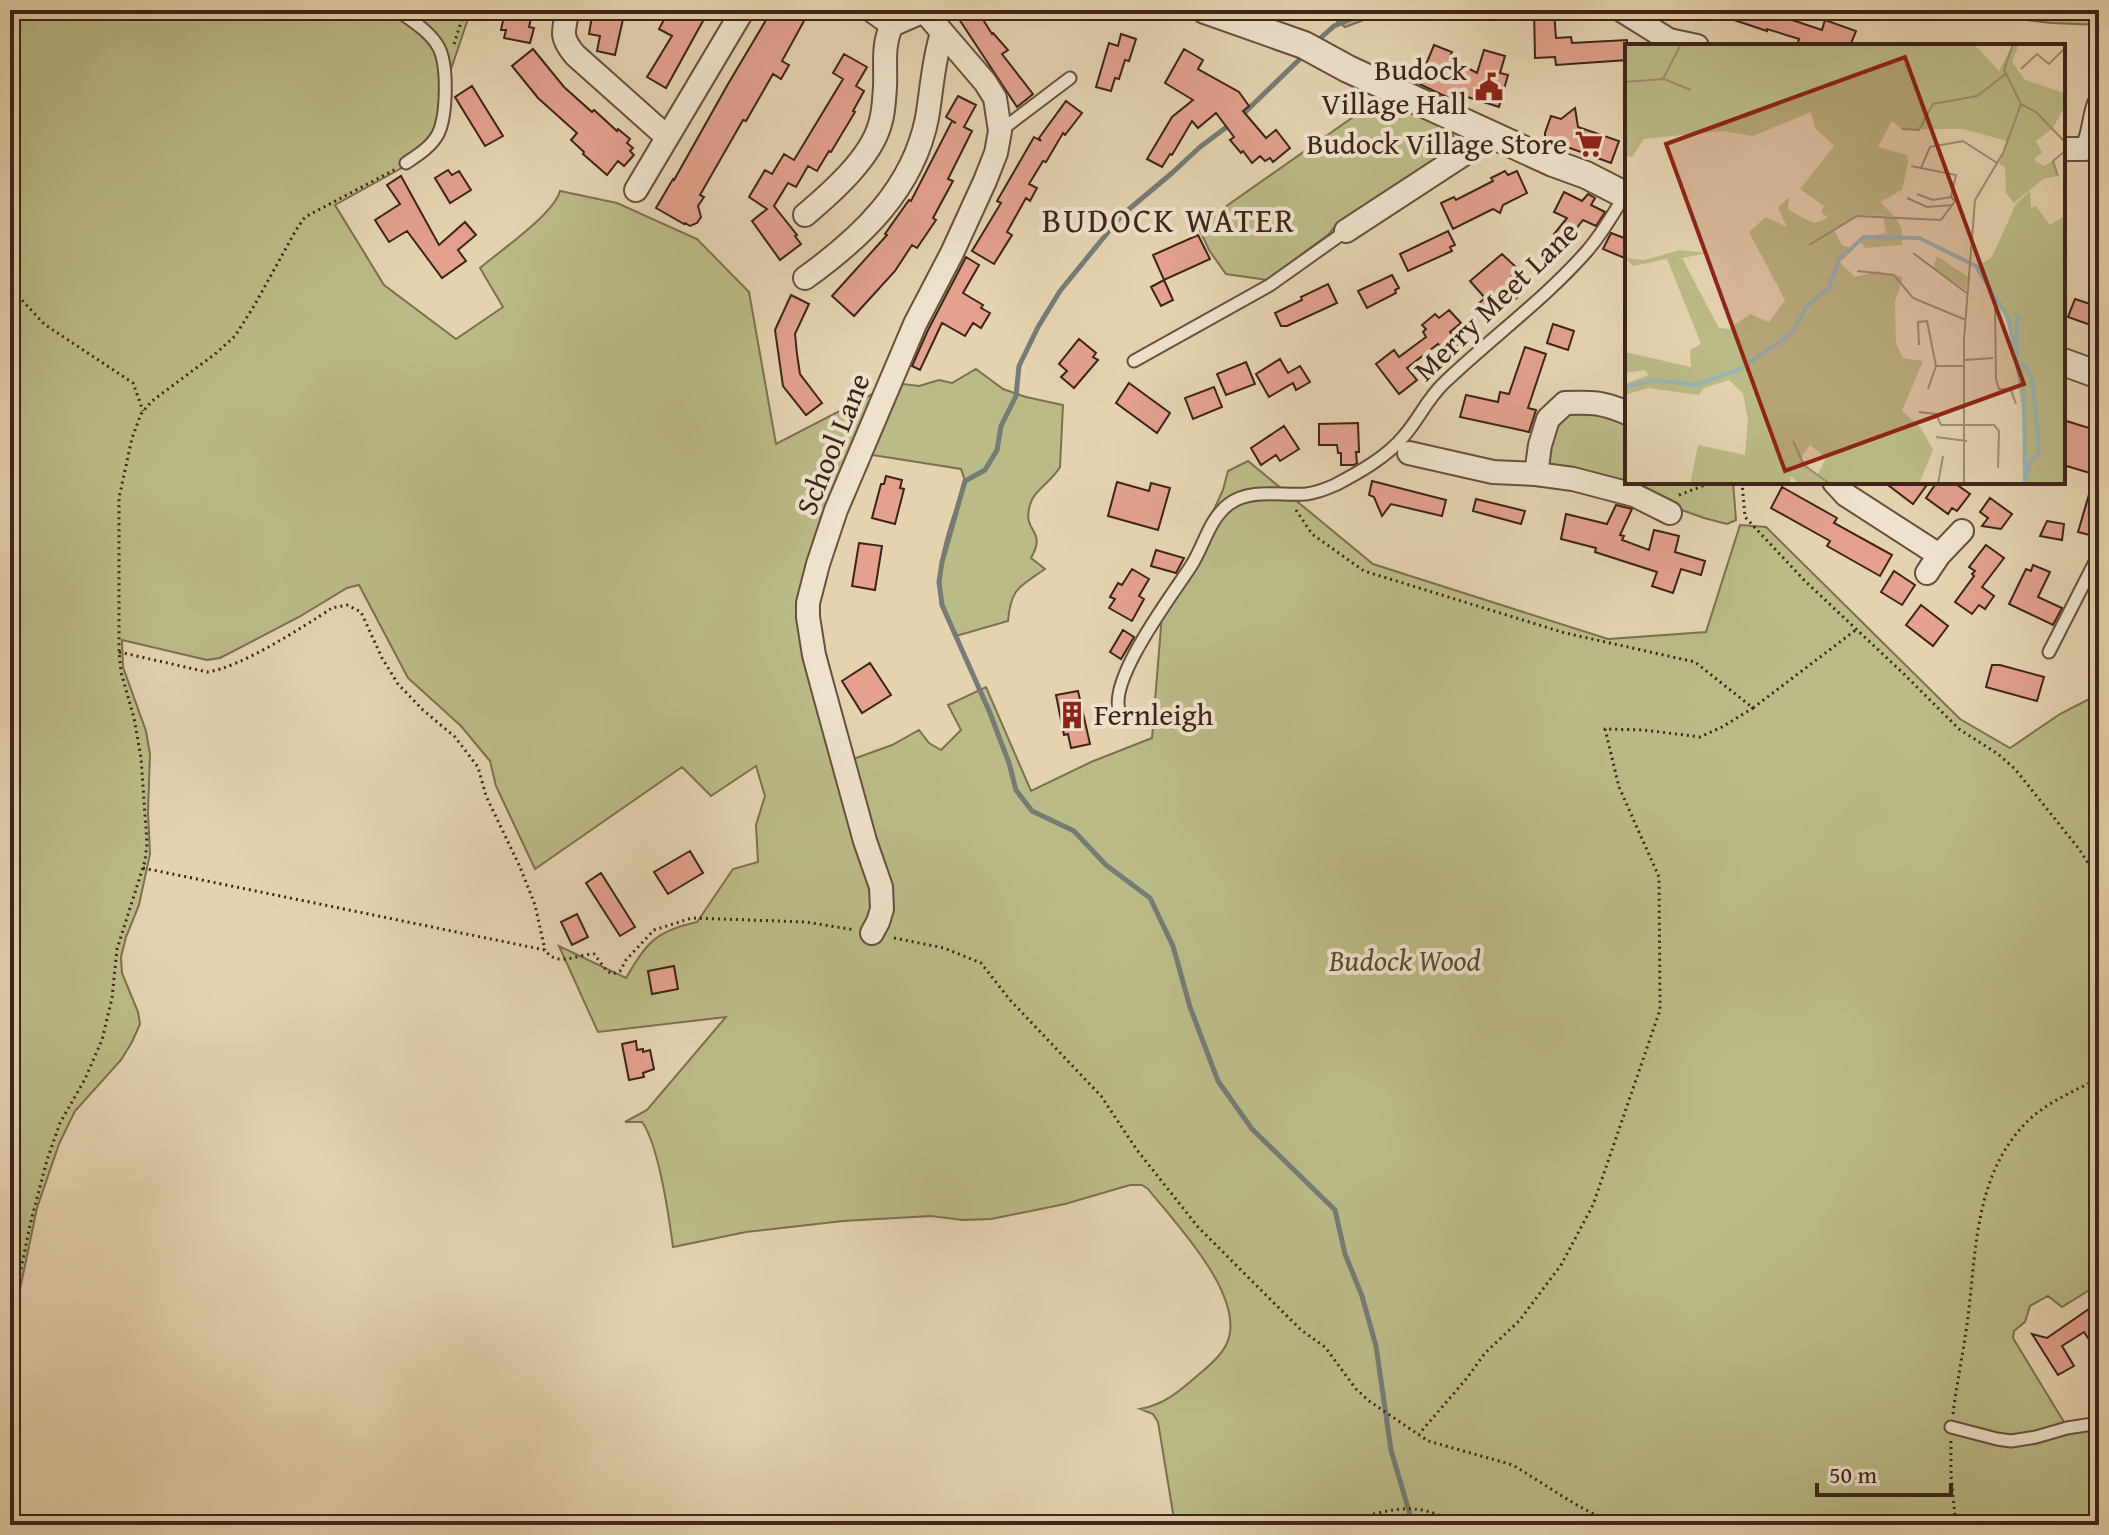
<svg xmlns="http://www.w3.org/2000/svg" width="2109" height="1535" font-family="'Gentium Book Plus',serif">
<rect width="100%" height="100%" fill="#e5d3b0"/>
<filter id="stains"><feTurbulence type="fractalNoise" baseFrequency=".0025" numOctaves="4"/><feColorMatrix values="0 0 0 0 .2 0 0 0 0 .09 0 0 0 0 .02 0 0 0 .5 -.17"/></filter>
<radialGradient id="worn" r=".72"><stop offset=".6" stop-color="#630" stop-opacity="0"/><stop offset="1" stop-color="#630" stop-opacity=".3"/></radialGradient>
<path fill="#bbbb87" stroke="#7c7050" stroke-width="2" d="M10,10H395L431,39L442,61L438,132L407,165L335,205L384,285L456,339L503,307L480,268C501,250 553,215 560,191L617,203L697,239L749,292L776,444L882,389L805,590L848,761L892,745L919,730L929,743L941,750L961,730L948,705L986,687L1031,791L1091,762L1152,738L1163,602L1192,557L1223,490L1228,471L1248,461L1373,564L1608,639L1706,632L1740,525L1766,527L1960,719L2010,748L2060,714L2099,694V1284L2062,1307L2048,1296L2030,1306L2025,1322L2014,1331L2013,1338L2067,1427L2099,1423V1525H1175L1158,1422L1153,1414L1140,1409C1164,1405 1181,1390 1198,1375C1208,1367 1222,1355 1227,1343C1247,1297 1175,1223 1148,1189L1142,1185H1130L1065,1204L991,1219L963,1220L931,1216L843,1221L746,1232L673,1247C669,1217 659,1145 642,1122H625L647,1110L726,1017L598,1032L559,946L626,978C647,942 656,931 697,922L733,869L758,862L756,825L765,796L756,766L711,796L682,767L535,869L496,786L490,761L461,726L408,678L359,585L347,588L299,617L220,658L207,660L122,640L123,667L146,731L150,754L148,812L150,854L139,905L126,937L121,957L122,973L138,1012L140,1024L132,1042L121,1060L75,1111L59,1144L37,1208L10,1337Z
M401,10H471L446,84L444,56Z
M1333,10H1390L1345,27L1337,21Z
M1947,10H2099V25L2051,23Z
M1386,94L1439,120L1453,134L1456,150L1336,225L1329,234L1267,280L1226,274L1209,250L1198,226Z
M976,369L1003,389L1026,397L1063,405L1060,467C1051,483 1032,490 1029,509C1024,533 1047,530 1031,558L1045,569C1020,587 1011,587 1008,621L956,636C951,625 944,613 942,600C934,561 953,518 965,481L961,469L866,454L895,383L919,386L939,380L952,383Z
M1567,406L1627,416V482H1733L1736,520L1727,524L1704,518L1679,509L1544,471L1543,445Z"/>
<g fill="none" stroke-linecap="round" stroke-linejoin="round">
<path stroke="#757c76" stroke-width="5" d="M2042,10L2099,14
M1316,42L1334,26L1373,10
M1240,117L1304,55
M1232,123L1200,147L1172,173L1122,215L1060,291L1038,327L1019,366L1016,396L1001,426L997,450L985,470L965,481L942,562L939,582L942,605L990,713L1009,763L1016,790L1032,811L1074,831L1106,865L1150,898L1173,946L1190,1007L1218,1081L1252,1129L1335,1210L1345,1254L1362,1296L1376,1346L1391,1450L1413,1525"/>
</g>
<path fill="#e3a18e" stroke="#3e2418" stroke-width="2" d="M511,10H533L529,27L534,28L530,43L504,38L506,30H501L504,16L509,17Z
M593,10H625L615,55L597,51L600,36L589,34Z
M669,10H709L666,88L647,77L672,36L659,29Z
M772,10H810L782,61L789,65L781,79L773,74L746,121L743,120L700,195L704,197L698,206L701,217L697,223L690,226L685,223L684,224L656,208L673,179L674,180L728,84Z
M953,10H977L992,34L993,33L1008,50L1002,54L1033,94L1017,107Z
M1534,10H1554L1556,38L1571,37L1572,43L1627,40V60L1556,65L1555,57L1535,58Z
M1713,10H1776L1775,13L1780,15V16L1822,30L1825,20L1856,31L1850,46H1797L1799,39L1767,29V31L1713,13Z
M1121,34L1136,39L1129,61L1125,60L1119,79L1115,78L1111,91L1096,87L1109,43L1118,46Z
M1434,45L1452,52L1449,58L1477,73L1484,50L1505,56L1500,73L1508,75L1499,107L1458,94L1455,101L1411,80L1418,64L1425,67Z
M533,49L564,87L592,112L594,110L617,131L618,129L630,139L627,143L633,148L630,151L634,155L624,166L618,161L607,175L583,154L584,152L571,140L577,133L538,98L512,66Z
M1184,49L1203,60L1198,69L1239,92L1249,106L1243,111L1266,138L1276,130L1290,148L1273,162L1270,158L1265,161L1260,156L1252,163L1243,151L1241,153L1230,140L1234,137L1216,113L1198,128L1192,121L1172,155L1170,154L1162,167L1147,159L1172,117L1193,100L1165,83Z
M844,54L867,67L856,86L864,91L853,111L855,112L831,152L829,151L817,171L808,166L796,187L788,183L774,206L797,235L795,236L801,244L780,260L752,221L767,209L749,197L765,170L772,174L784,154L794,160L843,79L833,73Z
M472,86L503,136L485,146L455,97Z
M958,96L976,105L964,127L972,131L948,179L953,181L933,218L936,220L917,248L912,245L895,271L854,316L832,296L887,235L885,234L909,200L911,201L952,121L956,123L946,117Z
M1066,101L1082,113L1065,135L1063,133L1046,162L1043,161L1029,184L1037,188L1030,201L1026,198L1007,232L1012,235L994,264L972,251L1001,203L997,201L1034,137L1041,141L1039,138Z
M1575,108L1578,127L1619,141L1611,163L1545,139V133L1551,116L1561,119Z
M448,170L452,175L459,171L471,190L450,203L435,178Z
M1505,171L1508,175L1517,171L1527,193L1503,205L1500,213L1493,209L1453,229L1441,203L1454,197L1456,200L1493,181L1491,178Z
M401,176L439,245L465,222L476,235L458,250L466,261L442,278L407,231L389,242L375,220L400,204L387,185Z
M1564,192L1582,201L1588,194L1595,198L1591,205L1605,212L1596,226L1583,220L1565,243L1554,234L1567,218L1554,212Z
M1448,231L1455,245L1450,247L1452,251L1408,271L1400,254Z
M1611,233L1627,239V259L1603,249Z
M1198,235L1210,259L1164,280L1153,255Z
M1502,254L1518,269L1508,280L1520,295L1491,319L1478,304L1485,298L1470,281Z
M966,257L979,265L963,293L983,305L981,308L990,313L981,328L973,323L965,336L942,323L920,370L912,366L928,330Z
M1392,275L1399,288L1395,290L1396,293L1367,308L1358,291Z
M1164,280L1173,300L1161,306L1151,287Z
M1328,284L1337,303L1287,326H1281L1275,313L1302,300L1301,297Z
M791,295L809,304L795,334L797,354L800,374L822,403L806,415L783,386L775,330Z
M2075,299L2099,307V328L2068,317Z
M1449,310L1461,323L1450,332L1459,343L1446,354L1438,344L1407,368L1417,380L1399,394L1376,364L1394,350L1399,357L1426,337L1423,332L1426,329L1422,325L1435,314L1439,318Z
M1553,324L1574,331L1568,350L1547,343Z
M1079,339L1096,353L1093,357L1098,360L1074,388L1061,377L1067,371L1059,364Z
M1525,347L1546,354L1528,408L1536,410L1529,432L1460,417L1466,395L1498,402L1500,392L1509,394Z
M1280,359L1288,373L1300,366L1310,382L1296,390L1293,383L1269,397L1256,374Z
M1246,362L1255,384L1226,395L1217,374Z
M1129,383L1170,413L1157,433L1116,403Z
M1214,387L1222,407L1193,419L1185,398Z
M2063,420L2099,431V444L2090,473L2063,465Z
M1358,423L1359,452H1356L1357,463L1354,465H1341V453H1338L1337,445H1319V424Z
M1284,426L1299,449L1280,461L1276,455L1261,465L1251,448Z
M2095,474L2099,475V529L2097,537L2078,532Z
M886,476L902,480L900,488L904,489L895,524L872,518L881,484H884Z
M1372,481L1446,500L1442,516L1391,504L1382,516L1374,497L1369,495Z
M1117,482L1149,491L1151,483L1170,488L1158,530L1108,516Z
M1884,482H1929L1913,504Z
M1937,482H1953L1970,494L1957,511L1952,508L1948,514L1926,498Z
M1782,487L1837,518L1834,523L1892,555L1880,576L1827,546L1830,541L1771,508Z
M1990,498L2012,514L2001,529L1982,526L1988,518L1980,512Z
M1476,499L1525,511L1521,524L1473,511Z
M1616,505L1632,509L1620,535L1624,536L1622,540L1649,550L1654,530L1679,536L1675,552L1705,561L1701,575L1681,569L1673,593L1652,586L1657,572L1595,552L1596,548L1561,539L1566,514L1607,524Z
M2047,521L2064,524L2062,540L2040,536Z
M859,543L882,546L875,590L852,586Z
M1986,545L2004,558L1982,587L1994,596L1985,609L1979,605L1972,614L1955,602L1974,576L1972,574L1975,571L1969,567Z
M1156,550L1184,558L1176,573L1151,566Z
M2033,565L2050,572L2038,597L2062,608L2053,625L2009,604L2026,569L2031,571Z
M1132,569L1149,579L1139,596L1144,599L1132,621L1109,608L1115,599L1110,597L1118,583L1122,585Z
M1894,571L1915,585L1902,605L1881,592Z
M1921,605L1948,626L1933,646L1906,625Z
M1123,630L1134,637L1121,659L1110,652Z
M870,663L891,695L862,713L842,681Z
M1992,665H2000L2044,677L2037,701L1986,687Z
M1078,691L1090,744L1071,748L1068,734L1064,735L1056,695Z
M690,851L703,873L668,894L654,872Z
M601,873L635,927L620,936L586,883Z
M577,914L588,937L572,945L561,922Z
M674,966L678,989L652,994L648,971Z
M636,1041L637,1050L643,1049V1052L650,1050L654,1069L643,1073L644,1077L629,1080L622,1044Z
M2099,1302V1355L2084,1332L2062,1346L2074,1366L2058,1375L2032,1334L2047,1338Z"/>
<g fill="none" stroke-linecap="round" stroke-linejoin="round">
<defs>
<path id="service" d="M397,10C411,20 431,32 439,48C448,66 447,116 438,134C431,147 418,155 406,163
M1000,131L1070,78
M1134,361L1270,285L1346,231
M2049,652L2096,560L2099,559
M1121,715C1103,685 1173,594 1191,566C1204,546 1209,519 1229,504C1251,488 1280,496 1306,494C1315,493 1326,489 1335,485C1358,473 1387,457 1404,436C1419,419 1427,399 1444,383C1491,338 1545,299 1587,251C1602,234 1613,214 1625,195
M1951,1427L1997,1439L2011,1441L2036,1437L2067,1428L2099,1423"/>
<path id="minor" d="M568,10C563,32 560,37 575,55L667,137
M871,10L892,25L924,11
M1621,10L1669,40L1697,46
M2063,149H2085C2094,140 2093,118 2099,104
M636,190L743,10
M805,215C831,193 871,158 880,124C884,112 884,99 885,87C886,65 882,45 892,25
M1346,231L1470,150L1479,129
M805,278C861,238 913,189 927,118C932,89 933,61 942,33
M1627,413C1603,402 1591,402 1565,403L1548,419L1540,445L1536,474L1573,479L1634,495L1670,513
M1409,453L1493,472L1536,474
M1834,482L1846,495L1939,555
M1927,573L1939,555L1962,531
M872,933L878,922L882,909L881,887L865,841L824,692L814,655L808,617V603L818,564L836,510L915,324L952,253L985,181L996,153L1000,131L995,98L985,82L924,11"/>
<path id="tertiary" d="M1205,10L1304,45L1348,69L1553,163L1586,175L1627,196
M2063,362L2099,375"/>
</defs>
<use href="#service" stroke="#68503e" stroke-width="15"/>
<use href="#minor" stroke="#68503e" stroke-width="26"/>
<use href="#tertiary" stroke="#68503e" stroke-width="30"/>
<path stroke="#3e2418" stroke-width="3" stroke-dasharray="2 4" stroke-linecap="butt" d="M1301,10L1302,19
M454,44L465,10
M10,287L44,324L133,383L143,411
M1742,482L1745,517L1805,581L1905,675L1959,729L1998,754L2015,769L2079,849L2099,879
M1679,495L1713,482
M1296,510L1312,534L1364,571L1565,633L1695,662L1753,708L1722,727L1700,737L1644,730L1605,729L1619,787L1659,877L1660,1010L1593,1205L1561,1265L1519,1321L1485,1353L1467,1378L1419,1434
M119,652L207,672C240,668 303,627 332,608L347,605L361,612L382,658L398,684L423,710L455,737L478,767L486,796L520,867L535,905L545,950
M1753,708L1857,629
M143,868L545,950C557,968 577,954 594,954L607,971L613,974L620,971L626,960L654,930L692,918L806,922L855,930
M894,938L944,948L981,963L1010,1000L1101,1096L1137,1150L1198,1227L1301,1330L1325,1347L1356,1389L1369,1401L1428,1441L1513,1465L1575,1504L1614,1525
M10,1322L30,1225L47,1160L60,1123L85,1079L102,1040L112,998L117,949L145,861L147,843L141,758L134,718L121,672L119,652V498L132,438L141,414L152,401L215,354L235,336L254,306L296,230L305,217L396,169
M1953,1414C1957,1381 1964,1349 1968,1317C1976,1252 1975,1179 2022,1127C2042,1104 2073,1092 2099,1078
M1951,1441V1476L1956,1525
M1339,1525C1359,1517 1394,1507 1415,1509C1431,1510 1448,1519 1464,1525"/>
<use href="#service" stroke="#eee2cc" stroke-width="11"/>
<use href="#minor" stroke="#eee2cc" stroke-width="22"/>
<use href="#tertiary" stroke="#eee2cc" stroke-width="26"/>
</g>
<defs>
<symbol id="civic-bare" viewBox="-9 -9 18 18"><path d="M-.6-6.5H3V-4.5H.6V-3L4-1V1h2V6H-6V1h2V-1L-.6-3ZM-1.2 2.5V6h2.4V2.5Z" fill="#8f2418" stroke="#eee2cc" stroke-width="2.5" paint-order="stroke"/></symbol>
<symbol id="supermarket-bare" viewBox="-9 -9 18 18"><path d="M-6-5.5h2.5l.6 2H6L4.5 2H-2.5L-4.4-4H-6ZM-1.5 3.2a1.3 1.3 0 1 0 .1 0ZM3 3.2a1.3 1.3 0 1 0 .1 0Z" fill="#8f2418" stroke="#eee2cc" stroke-width="2.5" paint-order="stroke"/></symbol>
<symbol id="building-bare" viewBox="-9 -9 18 18"><path d="M-4-6H4V6H1V3H-1V6H-4ZM-2.5-4.3h1.7v1.8h-1.7ZM.8-4.3h1.7v1.8H.8ZM-2.5-1h1.7V.8h-1.7ZM.8-1h1.7V.8H.8Z" fill="#8f2418" stroke="#eee2cc" stroke-width="2.5" paint-order="stroke"/></symbol>
</defs>
<g fill-rule="evenodd">
<use href="#civic-bare" x="1469" y="67" width="40" height="40"/>
<use href="#supermarket-bare" x="1569" y="124" width="40" height="40"/>
<use href="#building-bare" x="1052" y="695" width="40" height="40"/>
</g>
<g text-anchor="middle" stroke-width="8" stroke-linejoin="round" paint-order="stroke">
<g font-size="30" fill="#3e2418" stroke="#eee2cc" text-anchor="end">
<text x="1467" y="80">Budock<tspan x="1467" dy="34">Village Hall</tspan></text>
<text x="1567" y="154">Budock Village Store</text>
<text x="1094" y="725" text-anchor="start">Fernleigh</text>
</g>
<g font-size="30" fill="#3e2418" stroke="#eee2cc">
<text transform="translate(1496 301) rotate(-44)" y="10">Merry Meet Lane</text>
<text transform="translate(833 444) rotate(-68)" y="10">School Lane</text>
</g>
<g font-size="30" font-style="italic" fill="#5d4a34" stroke="#eee2cc">
<text x="1405" y="971">Budock Wood</text>
</g>
<g font-size="34" letter-spacing="2" fill="#3e2418" stroke="#eee2cc">
<text x="1169" y="232">BUDOCK WATER</text>
</g>
</g>
<g transform="translate(1625 44)">
<rect width="440" height="440" fill="#e5d3b0"/>
<path d="M0,0H349L374,27L388,0H394L387,18L400,36L440,49V62L428,84L411,97L417,108L409,116L419,122L428,117L432,132L418,135L389,159L381,149L380,123L374,120L382,97L338,85H277L267,77L253,103L282,111L283,120L277,146L255,158L269,172L232,171L209,186L217,201L229,205L215,218L230,233L252,227L278,233L270,258L271,299L278,314L298,317L277,367L296,384L308,406L294,440H174L166,432L165,440H65L73,401L120,411L123,376L118,350L104,336L79,344L74,351L23,344L0,351L3,339L24,331L20,326L0,329V308L66,323L65,306L76,300L42,215L8,222L0,214L19,216L55,206L82,209L57,214L94,284L104,285L125,270L144,278L160,256L124,188L141,173L162,183L153,164L164,153L163,165L176,173L189,179L203,174L196,168L199,162L175,145L209,102L190,84L186,68L128,92L97,87L19,95L7,113L0,112ZM185,401L201,414L192,432L175,415ZM405,147L406,164L411,162L425,181L440,171V440H399L400,383L384,282L370,249L351,223L367,213L391,160ZM258,173L271,174L277,185V201L240,204L235,197L239,193L261,189ZM312,212L343,233L341,246L308,225Z" fill="#bbbb87" fill-rule="evenodd"/>
<path fill="none" stroke="#99b6b5" stroke-width="4" d="M392,270V318M391,318L401,323L407,336L413,391V410L406,416L401,434M0,343L30,336L71,341L115,325L167,289L181,263L205,242L214,215L239,193L294,194L351,222L383,274L399,348L400,440"/>
<path fill="none" stroke="#a28d73" stroke-width="2" d="M388,0L379,26L396,60M396,25L412,10L424,20L440,4M38,35L56,0M0,38L39,35L66,46M396,60L411,68L440,98M277,85L294,86L308,60L352,52L381,30M286,122L331,131L326,153L330,157M296,124L305,103L338,97L372,119M433,132L428,117L440,107M292,150L308,156L326,153M282,154L302,163L328,161M184,201L232,172L316,176L330,157M288,209L343,250M232,227L269,231L288,254L341,276M370,262L371,335L374,345L386,346L391,360M294,301L293,278L302,277L311,322H339M339,316L368,314M303,345L311,322M294,368L311,370L316,381H369L374,387L373,424M311,393L342,397M168,397L179,421L205,440M313,440L318,412M339,440V295L350,156L378,109L396,60"/>
<path fill="#8f2418" fill-opacity="0.15" stroke="#8f2418" stroke-width="4" d="M280,13L399,340L160,427L41,100Z"/>
<rect width="440" height="440" fill="none" stroke="#3e2418" stroke-width="4"/>
</g>
<rect width="2109" height="1535" fill="none" stroke="#e5d3b0" stroke-width="40"/>
<rect x="12" y="12" width="2085" height="1511" fill="none" stroke="#3e2418" stroke-width="4"/>
<rect x="20" y="20" width="2069" height="1495" fill="none" stroke="#3e2418" stroke-width="2"/>
<path d="M1817 1483v12h134v-12" fill="none" stroke="#3e2418" stroke-width="4"/>
<text x="1829" y="1483" font-size="24" fill="#3e2418" stroke="#eee2cc" stroke-width="6" paint-order="stroke">50 m</text>
<rect width="100%" height="100%" filter="url(#stains)"/>
<rect width="100%" height="100%" fill="url(#worn)"/>
</svg>
